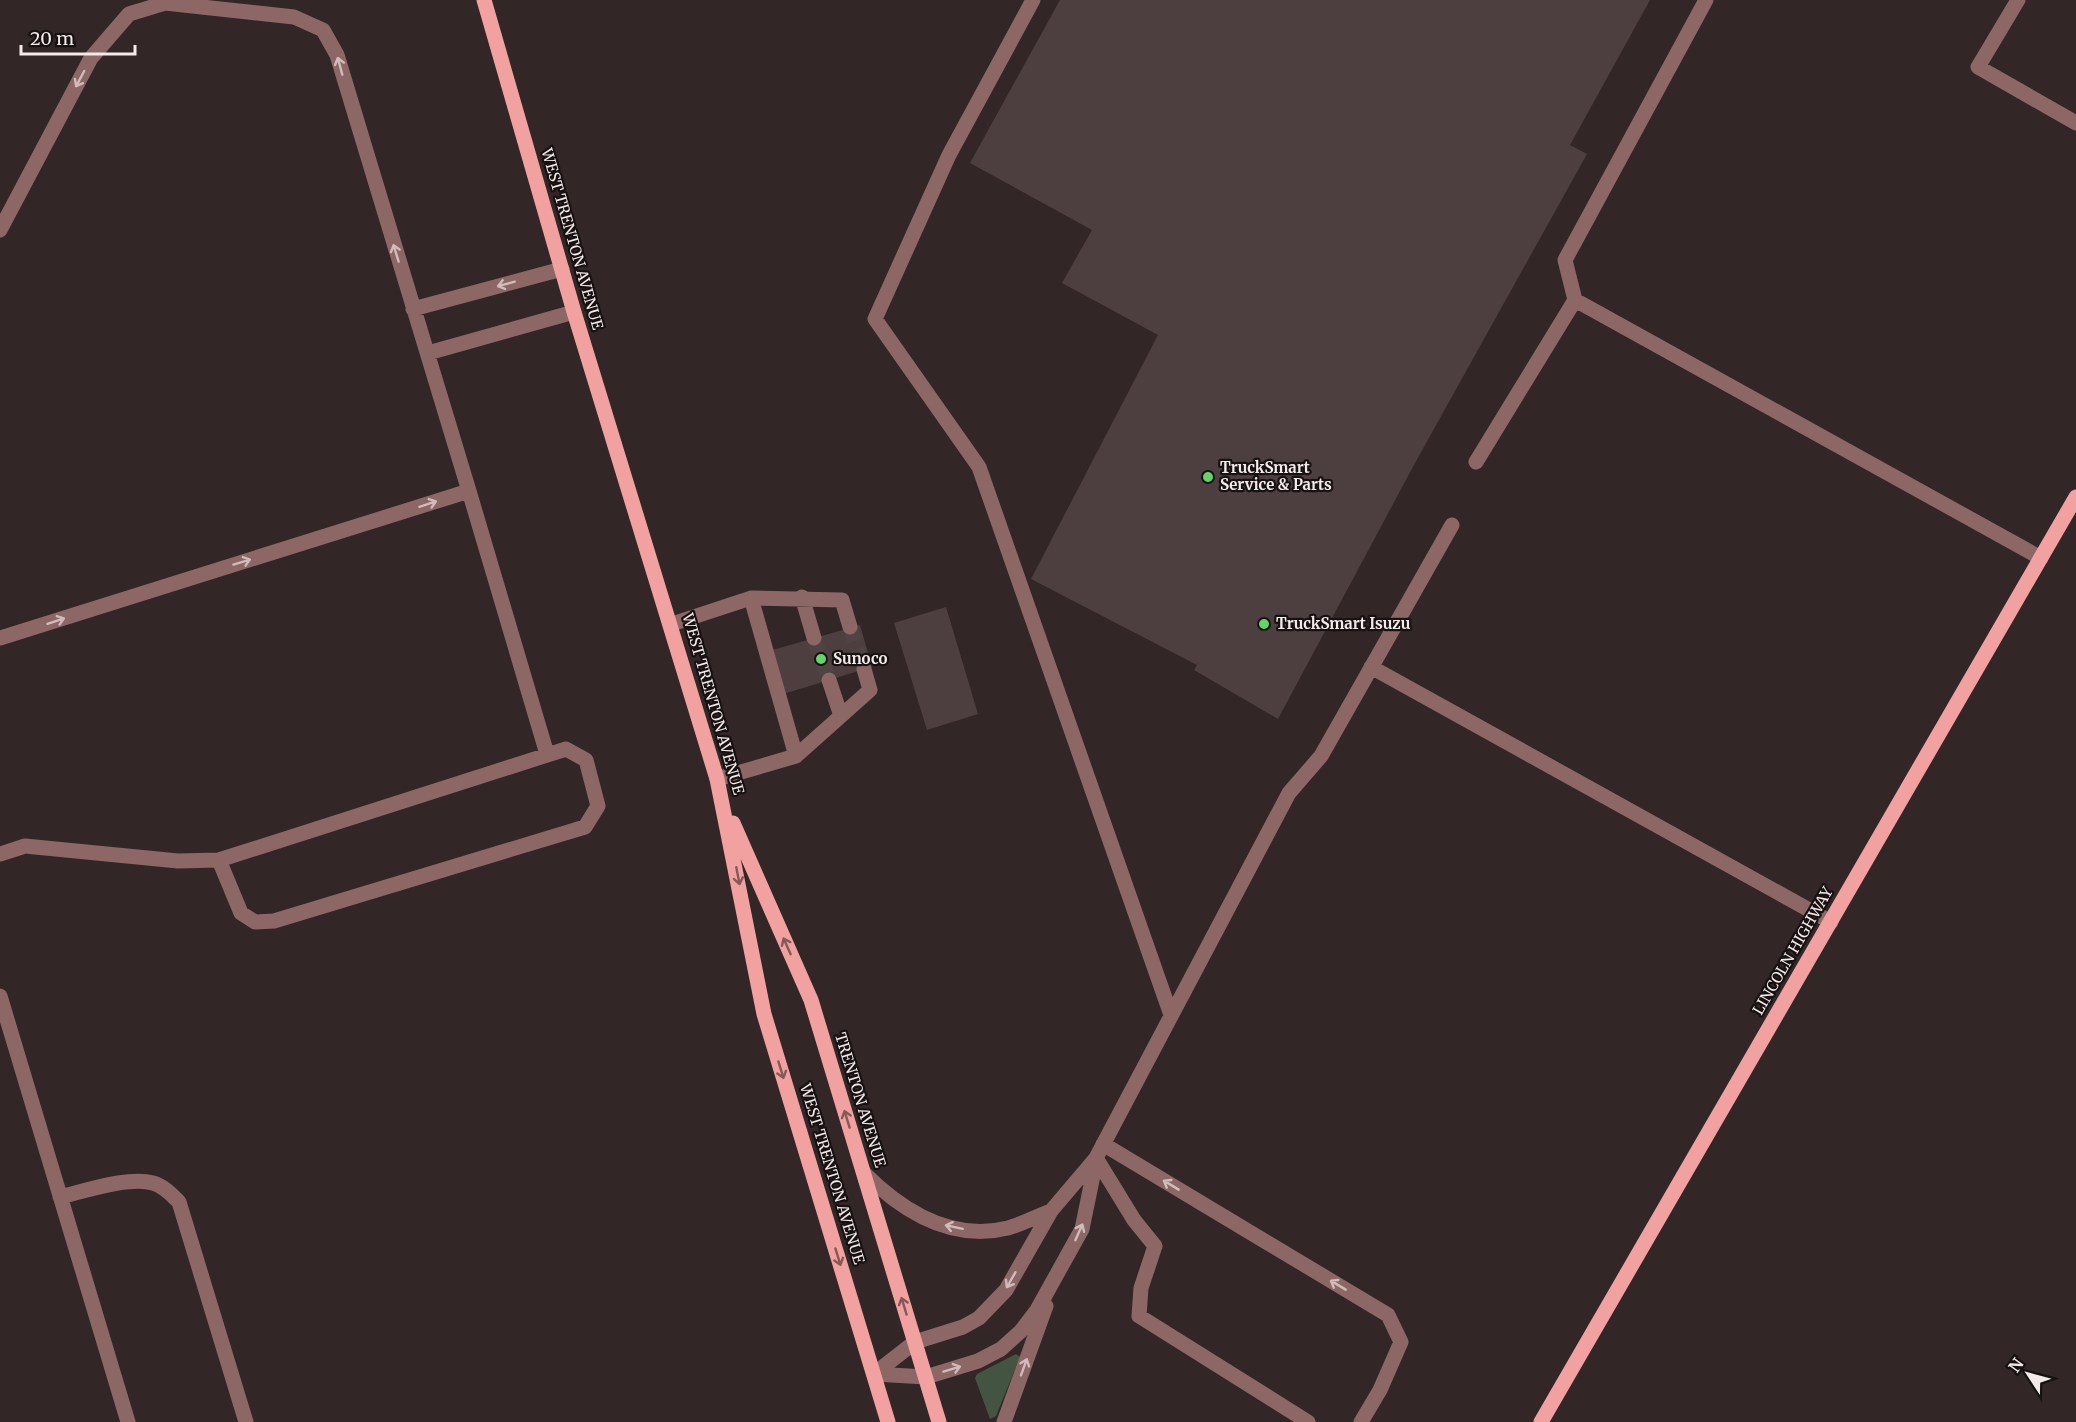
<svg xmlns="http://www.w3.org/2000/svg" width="2076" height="1422" font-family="Merriweather,serif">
<rect width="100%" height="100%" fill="#332626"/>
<path fill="#445443" d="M1016,1354L1020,1357L996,1416L990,1419L975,1378L977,1374Z"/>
<path fill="#4d3f3f" d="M1060,0H1650L1570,145L1587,154L1415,463L1278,719L1194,670L1197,665L1031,579L1158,335L1062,283L1092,230L970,163Z
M946,607L978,714L927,730L894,623Z
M860,625L872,667L783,694L769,651Z"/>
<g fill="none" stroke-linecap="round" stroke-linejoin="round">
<path stroke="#504343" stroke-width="15" stroke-dasharray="15 8" stroke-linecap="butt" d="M850,627L864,669
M814,638L829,680"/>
<path stroke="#8d6666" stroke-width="15" d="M1033,0L949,155L875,319L979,467L1171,1015
M2018,0L1978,67L2076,123
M0,230L91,58L129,14L165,3L294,17L323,30L337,55L469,491L0,638
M1575,300L2041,558
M413,309L562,269
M428,353L574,312
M1476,462L1575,300L1565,260L1706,0
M469,491L547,754
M802,597L814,638
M751,598L796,756
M672,624L751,598L842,600L850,627
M1371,667L1831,922
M829,680L841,716
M717,779L796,756L870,690L864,669
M0,854L25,846L178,861L219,860L566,749L586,760L598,806L585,827L274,921L255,922L241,913L219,860
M0,996L128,1422
M1103,1144L1388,1315L1401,1342L1380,1390L1361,1422
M1096,1158L1134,1220L1155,1246L1141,1288L1139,1316L1308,1422
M864,1173C902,1211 951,1242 1008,1228C1022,1224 1037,1216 1051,1211
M60,1197C85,1191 129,1176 153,1183C164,1186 172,1195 179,1202L246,1422
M874,1374L915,1342L963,1327L979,1318L1006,1290L1051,1211L1096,1158L1289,793L1321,756L1452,525
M874,1374L926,1377L978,1361L1001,1349L1021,1331L1037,1310L1082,1229L1096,1161
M1004,1422L1046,1306"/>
<path stroke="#f1a1a0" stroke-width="15" d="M484,0L574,312L717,779L764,1014L888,1422
M733,823L811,1000L939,1422
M1541,1422L2076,497"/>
</g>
<defs><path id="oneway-shaft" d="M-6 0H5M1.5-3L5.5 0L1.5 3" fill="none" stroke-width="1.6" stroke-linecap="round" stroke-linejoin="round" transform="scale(1.5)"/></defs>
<g stroke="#cfbcbb">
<use href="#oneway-shaft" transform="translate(340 66) rotate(-105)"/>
<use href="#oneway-shaft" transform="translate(80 79) rotate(118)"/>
<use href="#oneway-shaft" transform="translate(396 253) rotate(-107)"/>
<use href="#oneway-shaft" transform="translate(506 284) rotate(165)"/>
<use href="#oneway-shaft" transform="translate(428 504) rotate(-18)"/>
<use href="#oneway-shaft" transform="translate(242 562) rotate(-17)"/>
<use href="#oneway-shaft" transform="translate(56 621) rotate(-18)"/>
<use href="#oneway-shaft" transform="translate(1171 1185) rotate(-149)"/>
<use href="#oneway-shaft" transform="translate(954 1227) rotate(-168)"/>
<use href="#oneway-shaft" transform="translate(1079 1232) rotate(-66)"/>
<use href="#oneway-shaft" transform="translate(1011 1280) rotate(120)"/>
<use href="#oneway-shaft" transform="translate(1338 1285) rotate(-149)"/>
<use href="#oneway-shaft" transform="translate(1024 1367) rotate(-70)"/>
<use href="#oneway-shaft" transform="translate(952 1369) rotate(-17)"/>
</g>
<g stroke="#845958">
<use href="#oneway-shaft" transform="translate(738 876) rotate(79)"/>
<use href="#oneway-shaft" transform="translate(787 946) rotate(-114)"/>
<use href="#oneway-shaft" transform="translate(781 1070) rotate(73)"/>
<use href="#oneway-shaft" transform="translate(847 1119) rotate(-107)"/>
<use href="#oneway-shaft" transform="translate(838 1257) rotate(73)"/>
<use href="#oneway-shaft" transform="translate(904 1306) rotate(-107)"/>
</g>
<g fill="#62d469" stroke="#171111" stroke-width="2">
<circle cx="1208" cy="477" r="6"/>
<circle cx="1264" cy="624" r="6"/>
<circle cx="821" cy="659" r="6"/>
</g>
<g text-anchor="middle" stroke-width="4.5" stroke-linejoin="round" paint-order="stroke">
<g font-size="15" fill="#f3eae9" stroke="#171111">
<text transform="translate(572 239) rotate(74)" y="5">WEST TRENTON AVENUE</text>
<text transform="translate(713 704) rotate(74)" y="5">WEST TRENTON AVENUE</text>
<text transform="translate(1793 951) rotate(-60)" y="5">LINCOLN HIGHWAY</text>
<text transform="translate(860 1100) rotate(73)" y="5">TRENTON AVENUE</text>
<text transform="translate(832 1174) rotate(73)" y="5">WEST TRENTON AVENUE</text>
</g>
<g font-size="15" font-weight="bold" fill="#f3eae9" stroke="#171111" text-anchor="start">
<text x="1220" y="473">TruckSmart<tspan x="1220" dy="17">Service &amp; Parts</tspan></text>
<text x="1276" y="629">TruckSmart Isuzu</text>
<text x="833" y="664">Sunoco</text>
</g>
</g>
<g transform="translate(2028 1374) rotate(306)" stroke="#171111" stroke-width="4.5" paint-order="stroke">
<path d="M0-4.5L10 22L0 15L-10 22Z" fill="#f3eae9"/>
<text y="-9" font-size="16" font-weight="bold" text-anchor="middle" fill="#f3eae9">N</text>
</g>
<path d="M21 45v9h114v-9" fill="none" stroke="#f3eae9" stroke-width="3"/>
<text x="30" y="45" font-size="18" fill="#f3eae9" stroke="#171111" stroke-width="4.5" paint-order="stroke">20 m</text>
</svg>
